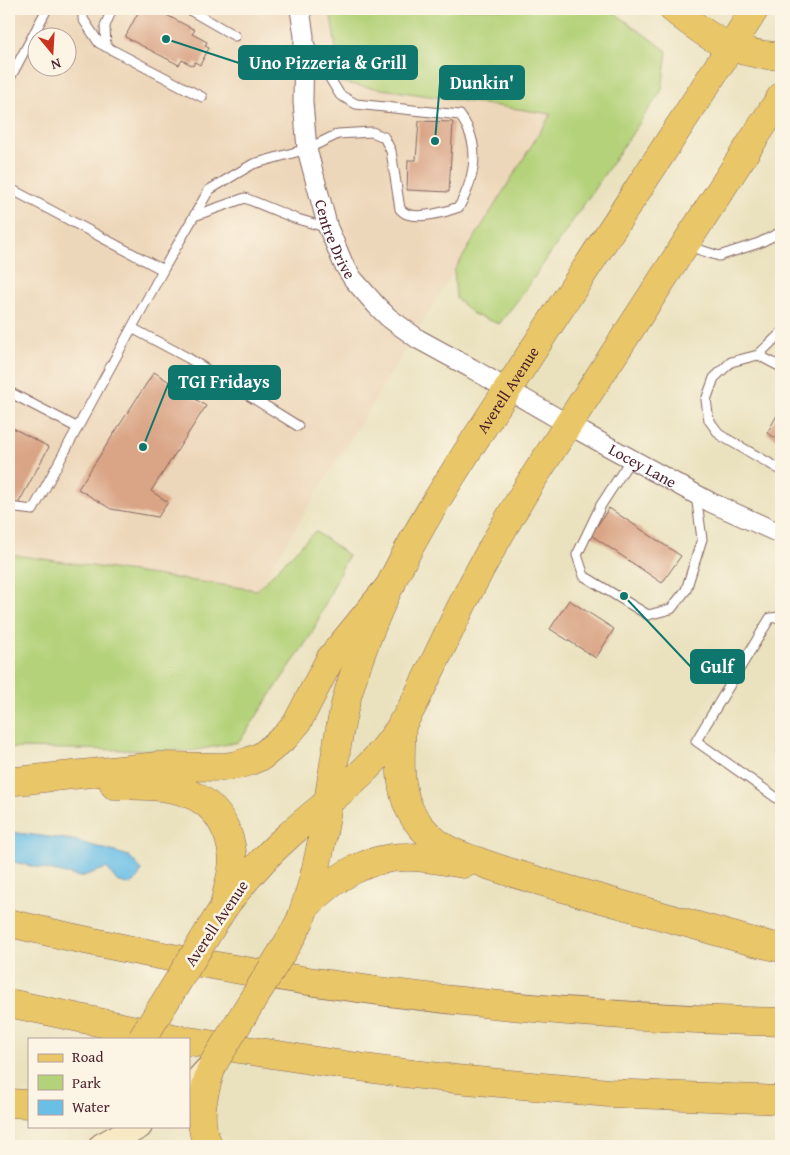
<svg xmlns="http://www.w3.org/2000/svg" width="790" height="1155" font-family="'Gentium Book Plus',serif">
<rect width="100%" height="100%" fill="#fcf5e5"/>
<filter id="ink" filterUnits="userSpaceOnUse"><feTurbulence type="fractalNoise" baseFrequency=".02" numOctaves="2"/><feDisplacementMap in="SourceGraphic" scale="10" xChannelSelector="R" yChannelSelector="G"/><feConvolveMatrix kernelMatrix="1 2 1 2 8 2 1 2 1" color-interpolation-filters="sRGB"/></filter>
<filter id="wash" filterUnits="userSpaceOnUse"><feTurbulence type="fractalNoise" baseFrequency=".0096" numOctaves="4" result="noise"/><feDisplacementMap in="SourceGraphic" scale="20" xChannelSelector="R" yChannelSelector="G"/><feGaussianBlur stdDeviation="1.12" result="paint"/><feColorMatrix in="noise" values="0 0 0 0 0 0 0 0 0 0 0 0 0 0 0 0 0 1.4 0 .05"/><feComposite in="paint" operator="in"/></filter>
<g filter="url(#wash)">
<rect width="100%" height="100%" fill="#eae2bf"/>
<path fill="#edd7ba" fill-rule="evenodd" d="M9,9H330L341,83L551,114L257,590L9,554ZM38,38H68V68H38Z"/>
<path fill="#b4d279" stroke="#7f7852" d="M330,9H609L667,51L662,90L524,292L499,324L473,314L456,298L454,271L551,114L341,83Z
M315,531L348,555L311,635L239,742L191,751L9,748V554L257,590Z"/>
<path fill="#6abfe7" stroke="#5a6f89" d="M9,832L73,840L129,856L142,870L137,879L130,885L117,881L107,868L80,877L9,861Z"/>
<g id="blocks">
<path fill="#daa586" d="M140,9H155L195,30L192,34L207,42L205,46L209,48L200,65L195,62L193,66L182,60L179,65L125,37Z
M419,121L453,122L449,192L407,190L408,160H416Z
M154,372L206,406L151,491L168,502L158,517L111,509L78,489Z
M781,408V441L767,433Z
M9,426L49,447L18,504L9,499Z
M609,508L681,556L662,583L591,535Z
M569,600L614,629L596,658L550,629Z
M780,710H781V756L777,755Z"/>
</g>
</g>
<g filter="url(#ink)">
<use href="#blocks" fill-opacity="0" stroke="#82635f" stroke-width="1"/>
<g fill="none" stroke-linecap="round" stroke-linejoin="round">
<defs>
<path id="service" d="M83,9V19L99,43L202,97
M188,9L235,36
M106,47L105,26L112,9
M9,80L47,9
M9,188L163,270
M194,216L245,198L294,218L328,228
M688,246L719,256L759,243L781,232
M132,328L188,358L298,426
M758,355L781,333
M781,367L758,355L731,362L714,378L706,400L709,420L720,435L781,470
M9,392L78,428
M631,459L601,505L577,555L584,576L648,615L671,609L686,590L702,539L696,495
M9,507L33,510L163,270L209,190L253,164L307,149L338,134L372,132L384,137L391,151L400,209C402,211 404,213 407,214C420,219 446,212 459,207C472,184 480,154 468,129C466,124 463,120 460,115L356,104L340,95L308,42
M781,617L770,618L696,741L781,801"/>
<g id="minor">
<path id="s1" d="M300,9L304,36L303,102L307,149L328,228L336,246L343,263L353,279L376,305L389,318L418,339L471,368L569,425L710,502L781,534"/>
</g>
<path id="secondary" d="M189,1090L213,1064
M102,1146L139,1126"/>
<g id="primary">
<path d="M224,907C243,882 263,858 287,837C323,804 366,776 394,736C408,718 417,697 427,677C439,653 450,629 462,605C483,562 507,521 532,480L781,97"/>
<path id="s2" d="M302,915C326,850 328,785 342,719C349,683 362,649 376,616C413,529 468,451 519,372C597,250 678,130 755,9"/>
</g>
<path id="trunk" d="M673,9C709,38 733,55 781,56"/>
<path id="motorway" d="M402,723C401,754 396,792 415,819C423,830 434,841 445,848C455,854 466,857 477,861C503,871 530,878 556,886C622,905 688,923 754,942L781,948
M16,781L157,766L223,767L237,765L250,761L262,756L286,736L297,723L330,659L392,583
M114,785C156,786 205,783 225,828C231,840 234,856 232,869C230,882 226,894 224,907
M305,907C334,878 367,856 409,857C427,857 445,861 463,864
M9,923C262,983 521,1016 781,1022
M9,1003L178,1039
M189,1041L310,1060L387,1071L456,1079L609,1093L781,1100
M9,1103L29,1104
M209,1146C195,1121 204,1090 213,1064"/>
</defs>
<use href="#service" stroke="#82635f" stroke-width="11"/>
<use href="#minor" stroke="#82635f" stroke-width="21"/>
<use href="#secondary" stroke="#82635f" stroke-width="28"/>
<use href="#primary" stroke="#82635f" stroke-width="29"/>
<use href="#trunk" stroke="#82635f" stroke-width="29"/>
<use href="#motorway" stroke="#82635f" stroke-width="29"/>
<use href="#service" stroke="#fff" stroke-width="9"/>
<use href="#minor" stroke="#fff" stroke-width="19"/>
<use href="#secondary" stroke="#f6e9c3" stroke-width="26"/>
<use href="#primary" stroke="#e9c769" stroke-width="28"/>
<use href="#trunk" stroke="#e9c769" stroke-width="28"/>
<use href="#motorway" stroke="#e9c769" stroke-width="28"/>
<defs>
<path id="primary-bridge" d="M142,1039L224,907
M213,1064L292,936L301,919"/>
</defs>
<use href="#primary-bridge" stroke="#82635f" stroke-width="29" stroke-linecap="butt"/>
<use href="#primary-bridge" stroke="#e9c769" stroke-width="28"/>
</g>
</g>
<g text-anchor="middle" stroke-width="5" stroke-linejoin="round" paint-order="stroke">
<g font-size="16" fill="#4a1f2b" stroke="#fcf5e5">
<text dy="6" stroke="none"><textPath href="#s1" startOffset="235">Centre Drive</textPath></text>
<text dy="6" stroke="none"><textPath href="#s2" startOffset="571">Averell Avenue</textPath></text>
<text dy="6" stroke="none"><textPath href="#s1" startOffset="626">Locey Lane</textPath></text>
<text transform="translate(216 923) rotate(-56)" y="6">Averell Avenue</text>
</g>
</g>
<path fill="none" stroke="#0f766e" stroke-width="2" d="M166 39L239 63M435 141L440 83M143 447L169 382M624 596L691 667"/>
<g fill="#0f766e" stroke="#fcf5e5" stroke-width="2">
<circle cx="166" cy="39" r="5"/>
<circle cx="435" cy="141" r="5"/>
<circle cx="143" cy="447" r="5"/>
<circle cx="624" cy="596" r="5"/>
</g>
<g fill="#0f766e" stroke="#0f766e" stroke-width="2">
<rect x="239" y="46" width="178" height="33" rx="5"/>
<rect x="440" y="66" width="84" height="33" rx="5"/>
<rect x="169" y="366" width="111" height="33" rx="5"/>
<rect x="691" y="650" width="53" height="33" rx="5"/>
</g>
<g font-size="18" text-anchor="middle" font-weight="bold" fill="#fff">
<text x="328" y="69">Uno Pizzeria &amp; Grill</text>
<text x="482" y="89">Dunkin'</text>
<text x="224" y="388">TGI Fridays</text>
<text x="717" y="673">Gulf</text>
</g>
<rect width="790" height="1155" fill="none" stroke="#fcf5e5" stroke-width="30"/>
<rect x="28" y="1038" width="162" height="90" fill="#fcf5e5" stroke="#b59f9b"/>
<rect x="38" y="1054" width="25" height="8" fill="#e9c769" stroke="#b59f9b"/>
<text x="72" y="1062" font-size="15" fill="#4a1f2b">Road</text>
<rect x="38" y="1075" width="25" height="15" fill="#b4d279" stroke="#b59f9b"/>
<text x="72" y="1088" font-size="15" fill="#4a1f2b">Park</text>
<rect x="38" y="1100" width="25" height="15" fill="#6abfe7" stroke="#b59f9b"/>
<text x="72" y="1112" font-size="15" fill="#4a1f2b">Water</text>
<g transform="translate(52 52) rotate(162)"><circle r="24" fill="#fcf5e5" stroke="#b59f9b"/>
<path d="M0-4L9 19L0 12L-9 19Z" fill="#c8321e"/>
<text y="-8" font-size="14" font-weight="bold" text-anchor="middle" fill="#4a1f2b">N</text>
</g>
</svg>
